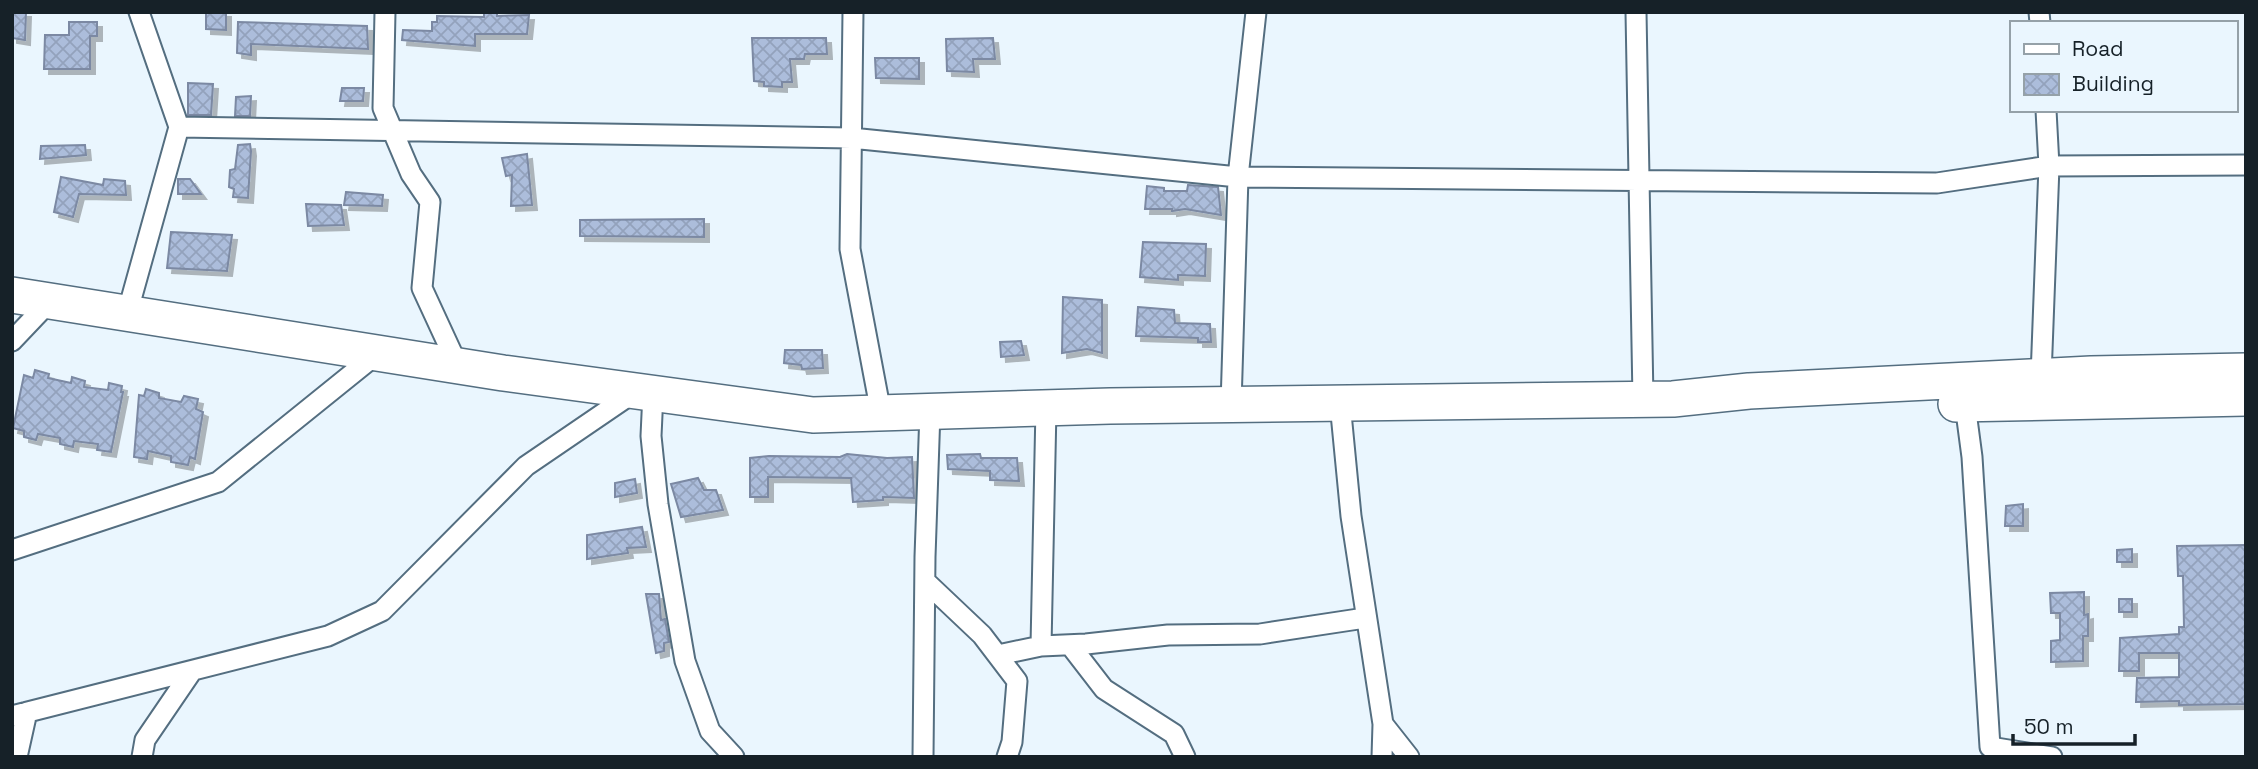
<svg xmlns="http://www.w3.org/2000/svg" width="2258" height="769" font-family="'Space Grotesk',sans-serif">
<defs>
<pattern id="building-cross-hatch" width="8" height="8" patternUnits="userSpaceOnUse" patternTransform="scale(1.75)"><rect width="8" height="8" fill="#acbddb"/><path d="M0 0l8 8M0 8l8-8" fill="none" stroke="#93a2bc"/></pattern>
<filter id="shadow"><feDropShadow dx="5" dy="5" stdDeviation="0" flood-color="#0004"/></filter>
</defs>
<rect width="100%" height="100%" fill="#eaf6fe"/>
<path fill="url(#building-cross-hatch)" stroke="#7b89a3" stroke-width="2" filter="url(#shadow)" d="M12,12H26L25,40L12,38Z
M206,12H226V30L206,29Z
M484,12H497V16L529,15L527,34H475V46L402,40L403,30L432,31V22H437V16L484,17Z
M69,22H97V36H90V69H44L45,35H69Z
M238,22L367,26L368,49L251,44V55L237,53Z
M752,38H826L827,54H805L804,59H790L792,82H782V87L764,86V82L754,81Z
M993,38L995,59H973L974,72L947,71L946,39Z
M875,58H919V79L876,78Z
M188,83L213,84L211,115H188Z
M342,88H364L363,101H340Z
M251,96L250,116H235L236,97Z
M250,144L251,151L248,198L233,197L234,189L229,187L230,170L235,169L238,145Z
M85,145L86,155L40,159L41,146Z
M527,154L532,205L511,206L512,175L506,176L502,158Z
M61,177L103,185L104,179L125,181L126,195L79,194L73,217L54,212Z
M178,179H190L201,194H178Z
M1188,185L1218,187L1221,215L1185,209L1172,211V209H1145L1147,186L1164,188V191H1187Z
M346,192L383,195L382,206L344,205Z
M306,204L341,205L344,225L308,226Z
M704,219V237L580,236V220Z
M171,232L232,235L227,271L167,268Z
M1143,242L1206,244L1205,276L1178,275V280L1140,277Z
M1063,297L1102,300V353L1087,349L1062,353Z
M1138,307L1174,310L1175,323L1210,324L1211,342H1198V338L1136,336Z
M1021,341L1024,355L1001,357L1000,342Z
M785,350H822L823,368L802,369L801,365L784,363Z
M35,370L49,374L48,378L71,383L72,377L85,381L84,387L108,390L109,383L122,386L121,392H123L111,452L97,450L98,444L74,441L73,447L60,444V438L38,434L36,440L24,437V431L13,428L24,375L33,378Z
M146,389L159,393V398L181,402L184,396L198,399L196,409L203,412L195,459L190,457L188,465L171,462V456L148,451L147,459L134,457L139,395L144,396Z
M847,454L887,458L912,457L914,498L883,497V500L853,502L851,478L768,477V497H750V458L769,456L840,457Z
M980,454L981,458H1017L1019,481L990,480V471L948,469L947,455Z
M698,478L704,490H716L723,510L681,517L671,484Z
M635,479L637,493L615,497V483Z
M2023,504V526H2005L2006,506Z
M642,527L646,547L627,548L628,553L587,559V535Z
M2246,545V704L2179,705V701L2136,702L2137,678L2179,677V653H2139V671H2119L2120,638L2179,634V627H2184L2183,576H2178L2177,546Z
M2132,549V562H2117V550Z
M2084,592V615L2088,614V636H2083V661L2051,662V641L2060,640V613H2051L2050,593Z
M646,594H659L661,620L665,619L669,642L664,643V651L656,653Z
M2119,599H2132V612H2119Z"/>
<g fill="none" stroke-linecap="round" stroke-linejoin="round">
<defs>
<path id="street" d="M385,12L383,108L411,174L430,202L422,288L458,366
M853,12L850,249L881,413
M1636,12L1643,399
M2039,12L2040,23
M179,127L851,138L1238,177L1256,12
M127,314L179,127L139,12
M12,341L50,301
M2041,377L2049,166L2046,110
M653,393L651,436L658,504L685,661L710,731L734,757
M1340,403L1351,516L1383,724L1382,757
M1965,404L1972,457L1990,747
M1231,405L1238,177L1937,183L2049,166L2246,165
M12,550L218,482L378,353
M926,582L982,635L1017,681L1012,742L1007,757
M1070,645L1104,689L1174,734L1185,757
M1041,646L1046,408
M998,655L1041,646L1086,644L1168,635L1260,634L1365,618
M12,716L328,636L382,611L526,466L636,391
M1383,724L1409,757
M1990,747L2052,757
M17,757L27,712
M142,757L145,740L192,671
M923,757L925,557L930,411"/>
<path id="highway" d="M12,295L503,373L813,415L1110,406L1673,399L1749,391L2091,374L2246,371
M1956,404L2246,398"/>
</defs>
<use href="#street" stroke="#546e80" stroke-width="23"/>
<use href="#highway" stroke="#546e80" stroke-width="38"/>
<use href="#street" stroke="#fff" stroke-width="19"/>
<use href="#highway" stroke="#fff" stroke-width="35"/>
</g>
<rect width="2258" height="769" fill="none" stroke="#162128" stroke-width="28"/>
<rect x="2010" y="21" width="228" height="91" fill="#eaf6fe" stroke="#95a1a8" stroke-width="2"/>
<rect x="2024" y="44" width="35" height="10" fill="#ffffff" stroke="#95a1a8" stroke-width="2"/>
<text x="2072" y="56" font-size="21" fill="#162128">Road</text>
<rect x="2024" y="74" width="35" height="21" fill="url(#building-cross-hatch)" stroke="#95a1a8" stroke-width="2"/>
<text x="2072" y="91" font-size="21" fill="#162128">Building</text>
<path d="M2013 734v10h122v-10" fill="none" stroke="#162128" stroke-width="3.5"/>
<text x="2024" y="734" font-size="21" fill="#162128" stroke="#eaf6fe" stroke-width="5" paint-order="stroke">50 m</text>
</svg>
